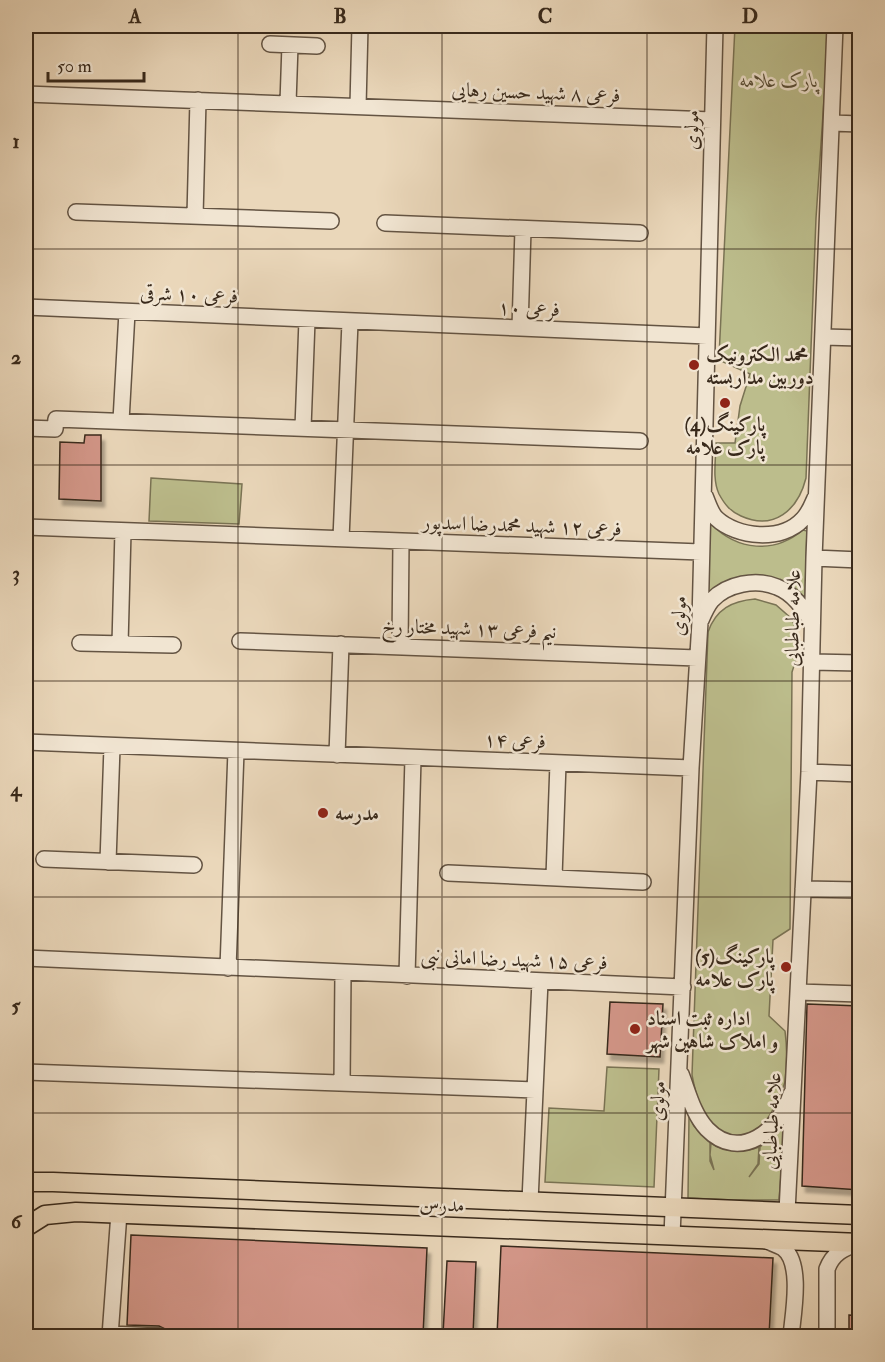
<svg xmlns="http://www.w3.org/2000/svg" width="885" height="1362" font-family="'IM FELL Double Pica',Amiri,serif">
<defs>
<filter id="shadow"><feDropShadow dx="3.5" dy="6" stdDeviation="1.5" flood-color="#0004"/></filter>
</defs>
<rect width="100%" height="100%" fill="#ead7ba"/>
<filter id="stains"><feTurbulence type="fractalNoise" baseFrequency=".00333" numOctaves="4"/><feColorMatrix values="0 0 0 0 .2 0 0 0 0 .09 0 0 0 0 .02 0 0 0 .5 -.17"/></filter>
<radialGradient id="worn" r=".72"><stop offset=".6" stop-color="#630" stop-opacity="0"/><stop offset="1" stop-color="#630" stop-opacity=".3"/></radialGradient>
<path fill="#bcbd8c" stroke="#7a7354" stroke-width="1.5" d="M735,26H827L826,70L816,218L806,478C798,510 774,531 741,516C730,511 725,505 719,494C712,479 716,459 716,443H735L740,406L750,374L721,361L719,357Z
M151,478L242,484L239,524L149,521Z
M711,524C738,551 774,554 803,530L807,531L805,595L802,597L731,580L719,585L708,594L705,592L708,526Z
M755,599L776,605L792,619L801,644L792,672L790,929L773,940L769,1016L785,1031C787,1046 787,1066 785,1081C784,1087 780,1093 778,1099C769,1120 755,1142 728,1135C720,1132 712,1126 707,1118C698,1105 695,1090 692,1075L708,632C716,609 732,601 755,599Z
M607,1067L659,1069L654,1187L545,1182L549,1108L604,1111Z
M689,1116L694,1126L710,1142V1161L714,1170L710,1155L711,1143C725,1152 743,1153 759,1147L758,1164L749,1177L759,1164L760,1147L785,1125L779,1200H734L688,1198Z"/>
<path fill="#d39688" stroke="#38291b" stroke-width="1.5" filter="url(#shadow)" d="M85,435H101V501L59,499L60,442L84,443Z
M610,1002L663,1004L660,1057L607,1054Z
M807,1004L860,1006V1190L802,1186Z
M131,1235L427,1248L423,1336H339L165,1329L159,1326L127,1325Z
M501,1246L773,1258L769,1336H497Z
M447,1261L476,1262L473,1335L443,1334Z
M849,1315L860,1316V1336H849Z"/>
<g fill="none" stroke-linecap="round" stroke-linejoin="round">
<defs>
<path id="minor" d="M270,44L317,46
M26,94L712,120
M288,103L290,45
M358,106L360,26
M832,123L860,124
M76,212L331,221
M195,216L198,100
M385,223L640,233
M26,307L707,336
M520,328L523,229
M824,337L860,338
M121,421L127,312
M26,428L55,429L56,419L640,441
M303,428L307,320
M705,496C708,503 711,513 716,518C737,538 782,542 803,519C809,513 812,505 815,498
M26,527L701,552
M341,539L350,322
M814,558L860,560
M701,620C704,613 707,606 712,600C727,584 756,578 777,587C793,593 803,608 812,622
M240,641L697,658
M80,643L173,645
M120,644L123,531
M400,647L401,541
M812,662L860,663
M26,742L691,768
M337,755L341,644
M809,772L860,774
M44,859L194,865
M108,862L112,747
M448,873L643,882
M554,877L558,763
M803,889L860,890
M26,958L683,987
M228,968L236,751
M407,976L413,758
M798,992L860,994
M26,1072L535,1090
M681,1074C688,1092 693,1114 707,1129C740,1163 780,1130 791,1094
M342,1083L343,973
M530,1201L540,981
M787,1212L809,772L814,558L835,26
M672,1236L691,768L700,622L715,26
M765,1240C771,1243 778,1245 783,1248C803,1263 793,1314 791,1336
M110,1334L159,1336
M110,1336L119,1213
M827,1336V1269C833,1253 843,1249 858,1243"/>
<path id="major" d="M26,1182H53L860,1215
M26,1227L45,1215L76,1212L860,1243"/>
</defs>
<use href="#minor" stroke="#645443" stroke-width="18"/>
<use href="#major" stroke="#38291b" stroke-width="21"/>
<use href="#minor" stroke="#f1e5d2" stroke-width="15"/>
<use href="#major" stroke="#ead7ba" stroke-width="18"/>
</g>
<path fill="none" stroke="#38291b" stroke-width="1.5" stroke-opacity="0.55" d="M238,26V1336M442,26V1336M647,26V1336M26,249H860M26,465H860M26,681H860M26,897H860M26,1113H860"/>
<g fill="#8f2418" stroke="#f1e5d2" stroke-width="2">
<circle cx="694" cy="365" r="6"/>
<circle cx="725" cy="403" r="6"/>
<circle cx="323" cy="813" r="6"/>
<circle cx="786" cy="967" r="6"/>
<circle cx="635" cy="1029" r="6"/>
</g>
<g text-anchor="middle" stroke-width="5" stroke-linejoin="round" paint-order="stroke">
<g font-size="20" font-style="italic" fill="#594e37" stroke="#f1e5d2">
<text x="779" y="87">پارک علامه</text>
</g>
<g font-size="20" fill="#38291b" stroke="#f1e5d2">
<text transform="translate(536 92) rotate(2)" y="7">فرعی ۸ شهید حسین رهایی</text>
<text transform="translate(691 130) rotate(-89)" y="7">مولوی</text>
<text transform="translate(189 294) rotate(2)" y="7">فرعی ۱۰ شرقی</text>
<text transform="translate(529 308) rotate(2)" y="7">فرعی ۱۰</text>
<text transform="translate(522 525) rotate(2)" y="7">فرعی ۱۲ شهید محمدرضا اسدپور</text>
<text transform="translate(678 616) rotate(-87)" y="7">مولوی</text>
<text transform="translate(792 618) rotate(-89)" y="7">علامه طباطبایی</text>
<text transform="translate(469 628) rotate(2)" y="7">نیم فرعی ۱۳ شهید مختار رخ</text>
<text transform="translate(515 740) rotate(2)" y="7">فرعی ۱۴</text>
<text transform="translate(514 959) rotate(2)" y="7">فرعی ۱۵ شهید رضا امانی نبی</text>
<text transform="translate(657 1101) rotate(-87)" y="7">مولوی</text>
<text transform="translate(771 1121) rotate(-87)" y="7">علامه طباطبایی</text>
<text transform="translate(442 1204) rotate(2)" y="7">مدرس</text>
</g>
<g font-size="20" font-weight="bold" fill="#38291b" stroke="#f1e5d2" text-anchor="start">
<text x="706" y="361">محمد الکترونیک<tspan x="706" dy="23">دوربین مداربسته</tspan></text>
<text x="725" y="431" text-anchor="middle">پارکینگ(4)<tspan x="725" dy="23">پارک علامه</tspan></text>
<text x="335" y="820">مدرسه</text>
<text x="774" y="963" text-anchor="end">پارکینگ(5)<tspan x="774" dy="23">پارک علامه</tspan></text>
<text x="647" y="1025">اداره ثبت اسناد<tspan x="647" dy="23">و املاک شاهین شهر</tspan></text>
</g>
</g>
<rect width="885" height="1362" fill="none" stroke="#ead7ba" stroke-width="66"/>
<path d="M48 72v9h96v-9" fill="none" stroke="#38291b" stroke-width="3"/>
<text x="57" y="72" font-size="18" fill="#38291b" stroke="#f1e5d2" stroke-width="4.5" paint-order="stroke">50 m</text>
<rect x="33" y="33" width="819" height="1296" fill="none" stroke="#38291b" stroke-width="2"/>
<g font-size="20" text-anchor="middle" font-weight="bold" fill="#38291b">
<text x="135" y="23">A</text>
<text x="340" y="23">B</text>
<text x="545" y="23">C</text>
<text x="750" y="23">D</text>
<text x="16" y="148">1</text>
<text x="16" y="364">2</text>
<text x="16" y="580">3</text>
<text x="16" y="796">4</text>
<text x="16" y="1012">5</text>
<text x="16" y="1228">6</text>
</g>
<rect width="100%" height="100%" filter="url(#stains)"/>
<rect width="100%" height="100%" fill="url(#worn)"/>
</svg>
